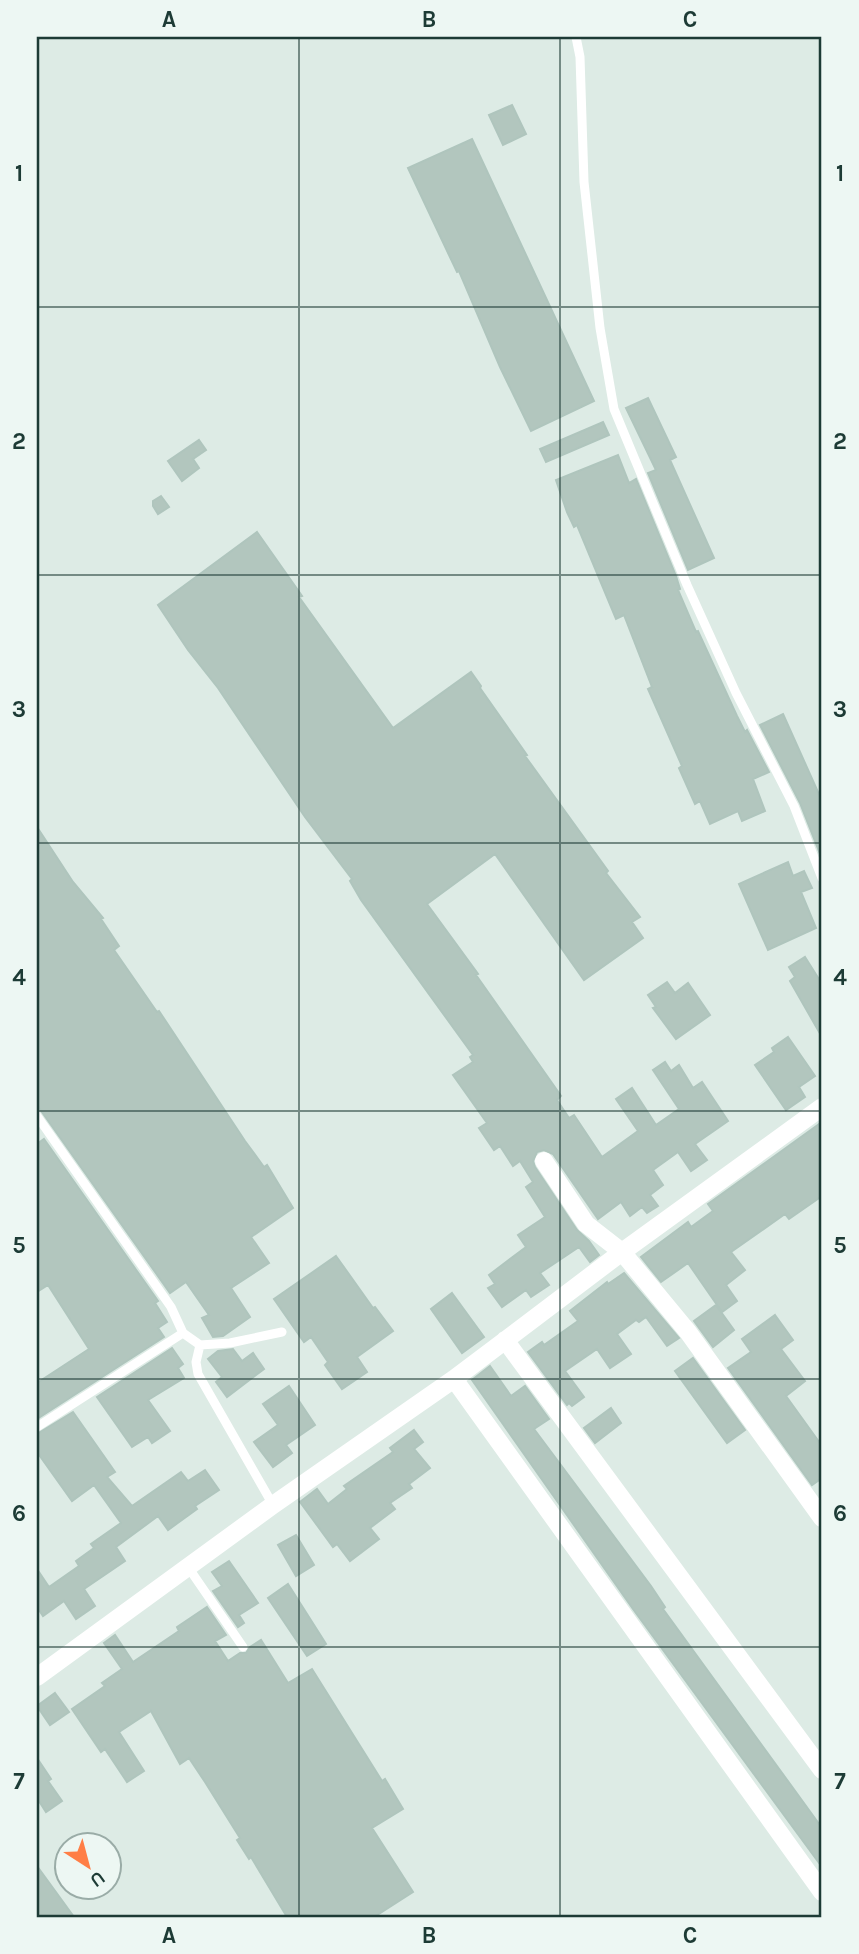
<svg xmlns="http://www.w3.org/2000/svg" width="859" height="1954" font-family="Karla,sans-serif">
<rect width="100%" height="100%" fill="#ddebe5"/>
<path fill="#b2c6be" stroke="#afc5bd" stroke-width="2" d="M512,105L526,134L503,145L489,115Z
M472,139L594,401L531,431L500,367L459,271L457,272L408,168Z
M648,398L676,457L670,460L714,558L688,570L648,473L656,470L626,408Z
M603,422L609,435L546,462L540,449Z
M199,440L206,450L193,459L199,468L182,481L168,461Z
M618,455L629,483L636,479L676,576L680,589L678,590L696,632L698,631L737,716L745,732L747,730L769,772L753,779L765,811L742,821L738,811L710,824L700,801L695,804L679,768L682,766L648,689L652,687L624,615L616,619L577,525L574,527L567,512L556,480Z
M161,496L169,507L158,514L153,506V501Z
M257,532L302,596L299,597L393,728L471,672L481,686L480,688L527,755L525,756L608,871L606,873L640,917L632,922L643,938L584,980L495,854L427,904L478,974L476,975L561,1096L557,1100L569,1118L574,1115L602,1157L638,1131L616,1099L632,1088L656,1125L679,1109L653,1070L665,1062L671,1071L679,1065L693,1088L702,1082L728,1121L695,1144L707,1160L691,1171L678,1152L653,1170L663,1185L650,1195L658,1206L647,1213L642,1207L630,1216L621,1202L598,1219L553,1154L544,1150L537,1152L533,1161L535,1167L577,1230L589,1241L599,1255L590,1262L579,1247L540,1273L549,1285L531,1297L526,1290L502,1307L488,1288L495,1284L489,1275L526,1247L518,1235L545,1217L526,1187L533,1182L520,1161L513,1166L500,1146L494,1150L479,1128L487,1123L453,1075L473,1062L470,1057L473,1055L361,900L350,881L352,879L305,817L218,688L188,650L158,605Z
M783,714L822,801V859L800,803L760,725Z
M37,827L73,882L103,918L101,919L119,946L114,950L157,1012L159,1011L245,1141L264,1167L267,1165L293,1208L251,1237L269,1263L231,1288L250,1317L223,1336L213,1337L202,1318L209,1315L186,1282L170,1293L37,1105Z
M788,862L793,876L804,871L812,888L801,892L816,928L768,950L739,884Z
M805,957L822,984V1037L790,981L795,977L789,967Z
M667,982L675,993L688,983L710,1015L676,1039L653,1008L656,1007L648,995Z
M788,1037L815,1076L799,1087L805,1097L786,1110L755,1065L774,1052L772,1048Z
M822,1122V1196L789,1219L785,1214L731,1252L745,1270L726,1285L737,1301L722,1312L688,1263L661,1282L641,1257L688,1222L691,1227L713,1211L708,1204Z
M44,1139L158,1301L155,1303L167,1322L158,1328L164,1337L37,1419V1383L89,1349L48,1285L37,1292V1144Z
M336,1256L373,1308L375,1307L393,1331L357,1357L367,1372L342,1389L325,1365L328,1362L311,1337L304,1342L274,1299Z
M624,1273L679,1338L667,1346L646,1317L639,1322L636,1320L617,1334L631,1354L610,1368L597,1349L565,1371L584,1397L572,1406L569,1403L567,1405L528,1352L542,1342L544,1345L578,1321L570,1311L607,1282L608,1284Z
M452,1293L484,1337L462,1353L431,1309Z
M716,1305L734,1330L713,1347L694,1321Z
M775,1315L793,1340L781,1349L805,1381L786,1396L822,1446V1478L812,1485L728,1368L751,1352L742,1339Z
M172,1348L183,1364L178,1368L184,1378L148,1400L170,1431L152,1443L148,1437L132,1447L97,1397Z
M233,1349L242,1361L253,1353L264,1369L227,1397L216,1382L222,1377L208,1359L218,1351Z
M693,1358L745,1430L727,1443L675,1371Z
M490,1366L511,1396L525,1386L549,1419L534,1429L651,1586L665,1607L663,1609L822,1828V1867L633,1609L472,1380Z
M289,1386L315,1425L286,1445L292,1453L273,1467L254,1442L278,1425L263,1404Z
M611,1408L621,1423L595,1443L584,1428Z
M73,1412L115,1472L107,1477L132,1506L181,1472L188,1481L205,1470L219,1490L195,1506L197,1509L168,1530L158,1516L116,1547L125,1561L84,1589L95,1606L76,1619L64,1601L43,1616L37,1607V1569L49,1587L79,1566L76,1561L94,1548L91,1544L121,1523L94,1485L72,1501L37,1452V1434Z
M414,1430L423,1442L414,1449L430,1468L409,1484L412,1488L390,1503L395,1509L370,1528L379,1539L350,1561L337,1544L333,1547L300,1502L317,1489L328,1504L347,1489L344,1486L393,1452L390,1448Z
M296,1535L314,1565L296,1576L278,1545Z
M229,1561L258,1603L239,1615L244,1623L238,1627L213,1591L222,1586L212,1572Z
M288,1584L326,1644L307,1656L268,1598Z
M207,1607L226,1635L215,1641L228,1661L240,1653H246L250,1647L261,1640L288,1683L312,1669L382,1781L385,1779L403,1809L372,1828L413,1892L374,1917H287L251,1857L249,1859L237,1840L240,1838L205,1782L189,1758L180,1764L151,1711L119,1732L144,1771L127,1782L105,1749L101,1752L72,1709L105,1686L102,1683L122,1669L104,1643L115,1635L133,1662L179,1631L177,1627Z
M55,1693L69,1712L50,1725L37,1706Z
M37,1758L51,1779L48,1781L62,1801L46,1812L37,1798Z
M37,1866L74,1917H37Z"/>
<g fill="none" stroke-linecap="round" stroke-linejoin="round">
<path stroke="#fff" stroke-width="9" d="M576,37L580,57L584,182L600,328L614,409L687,585L736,693L794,806L822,878
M37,1116L171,1307L183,1333L200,1345L196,1362L198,1374L273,1505
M200,1345L230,1343L282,1332
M37,1427L183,1333
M188,1567L243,1647"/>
<path stroke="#fff" stroke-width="18" d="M544,1161L586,1224L622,1252L688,1332L822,1518
M505,1340L822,1770
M454,1379L822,1892
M37,1677L273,1505L454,1379L622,1252L822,1107"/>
</g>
<path fill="none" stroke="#1d3b35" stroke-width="2" stroke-opacity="0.55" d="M299,37V1917M560,37V1917M37,307H822M37,575H822M37,843H822M37,1111H822M37,1379H822M37,1647H822"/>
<rect width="859" height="1954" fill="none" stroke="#edf7f3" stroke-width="77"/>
<g transform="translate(88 1866) rotate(144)"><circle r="33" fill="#edf7f3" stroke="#9aaca7" stroke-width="2"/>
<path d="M0-5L12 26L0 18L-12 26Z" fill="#ff7e46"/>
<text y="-10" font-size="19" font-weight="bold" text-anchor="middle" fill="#1d3b35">U</text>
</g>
<rect x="38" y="38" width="782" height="1878" fill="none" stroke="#1d3b35" stroke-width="2.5"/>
<g font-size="23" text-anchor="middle" font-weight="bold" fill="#1d3b35">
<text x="169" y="27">A</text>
<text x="429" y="27">B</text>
<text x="690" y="27">C</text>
<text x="19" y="181">1</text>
<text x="840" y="181">1</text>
<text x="19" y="449">2</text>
<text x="840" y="449">2</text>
<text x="19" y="717">3</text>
<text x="840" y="717">3</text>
<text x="19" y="985">4</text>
<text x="840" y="985">4</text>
<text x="19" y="1253">5</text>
<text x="840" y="1253">5</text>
<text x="19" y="1521">6</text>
<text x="840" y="1521">6</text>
<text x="19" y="1789">7</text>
<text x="840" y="1789">7</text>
<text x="169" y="1943">A</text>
<text x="429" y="1943">B</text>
<text x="690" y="1943">C</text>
</g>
</svg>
